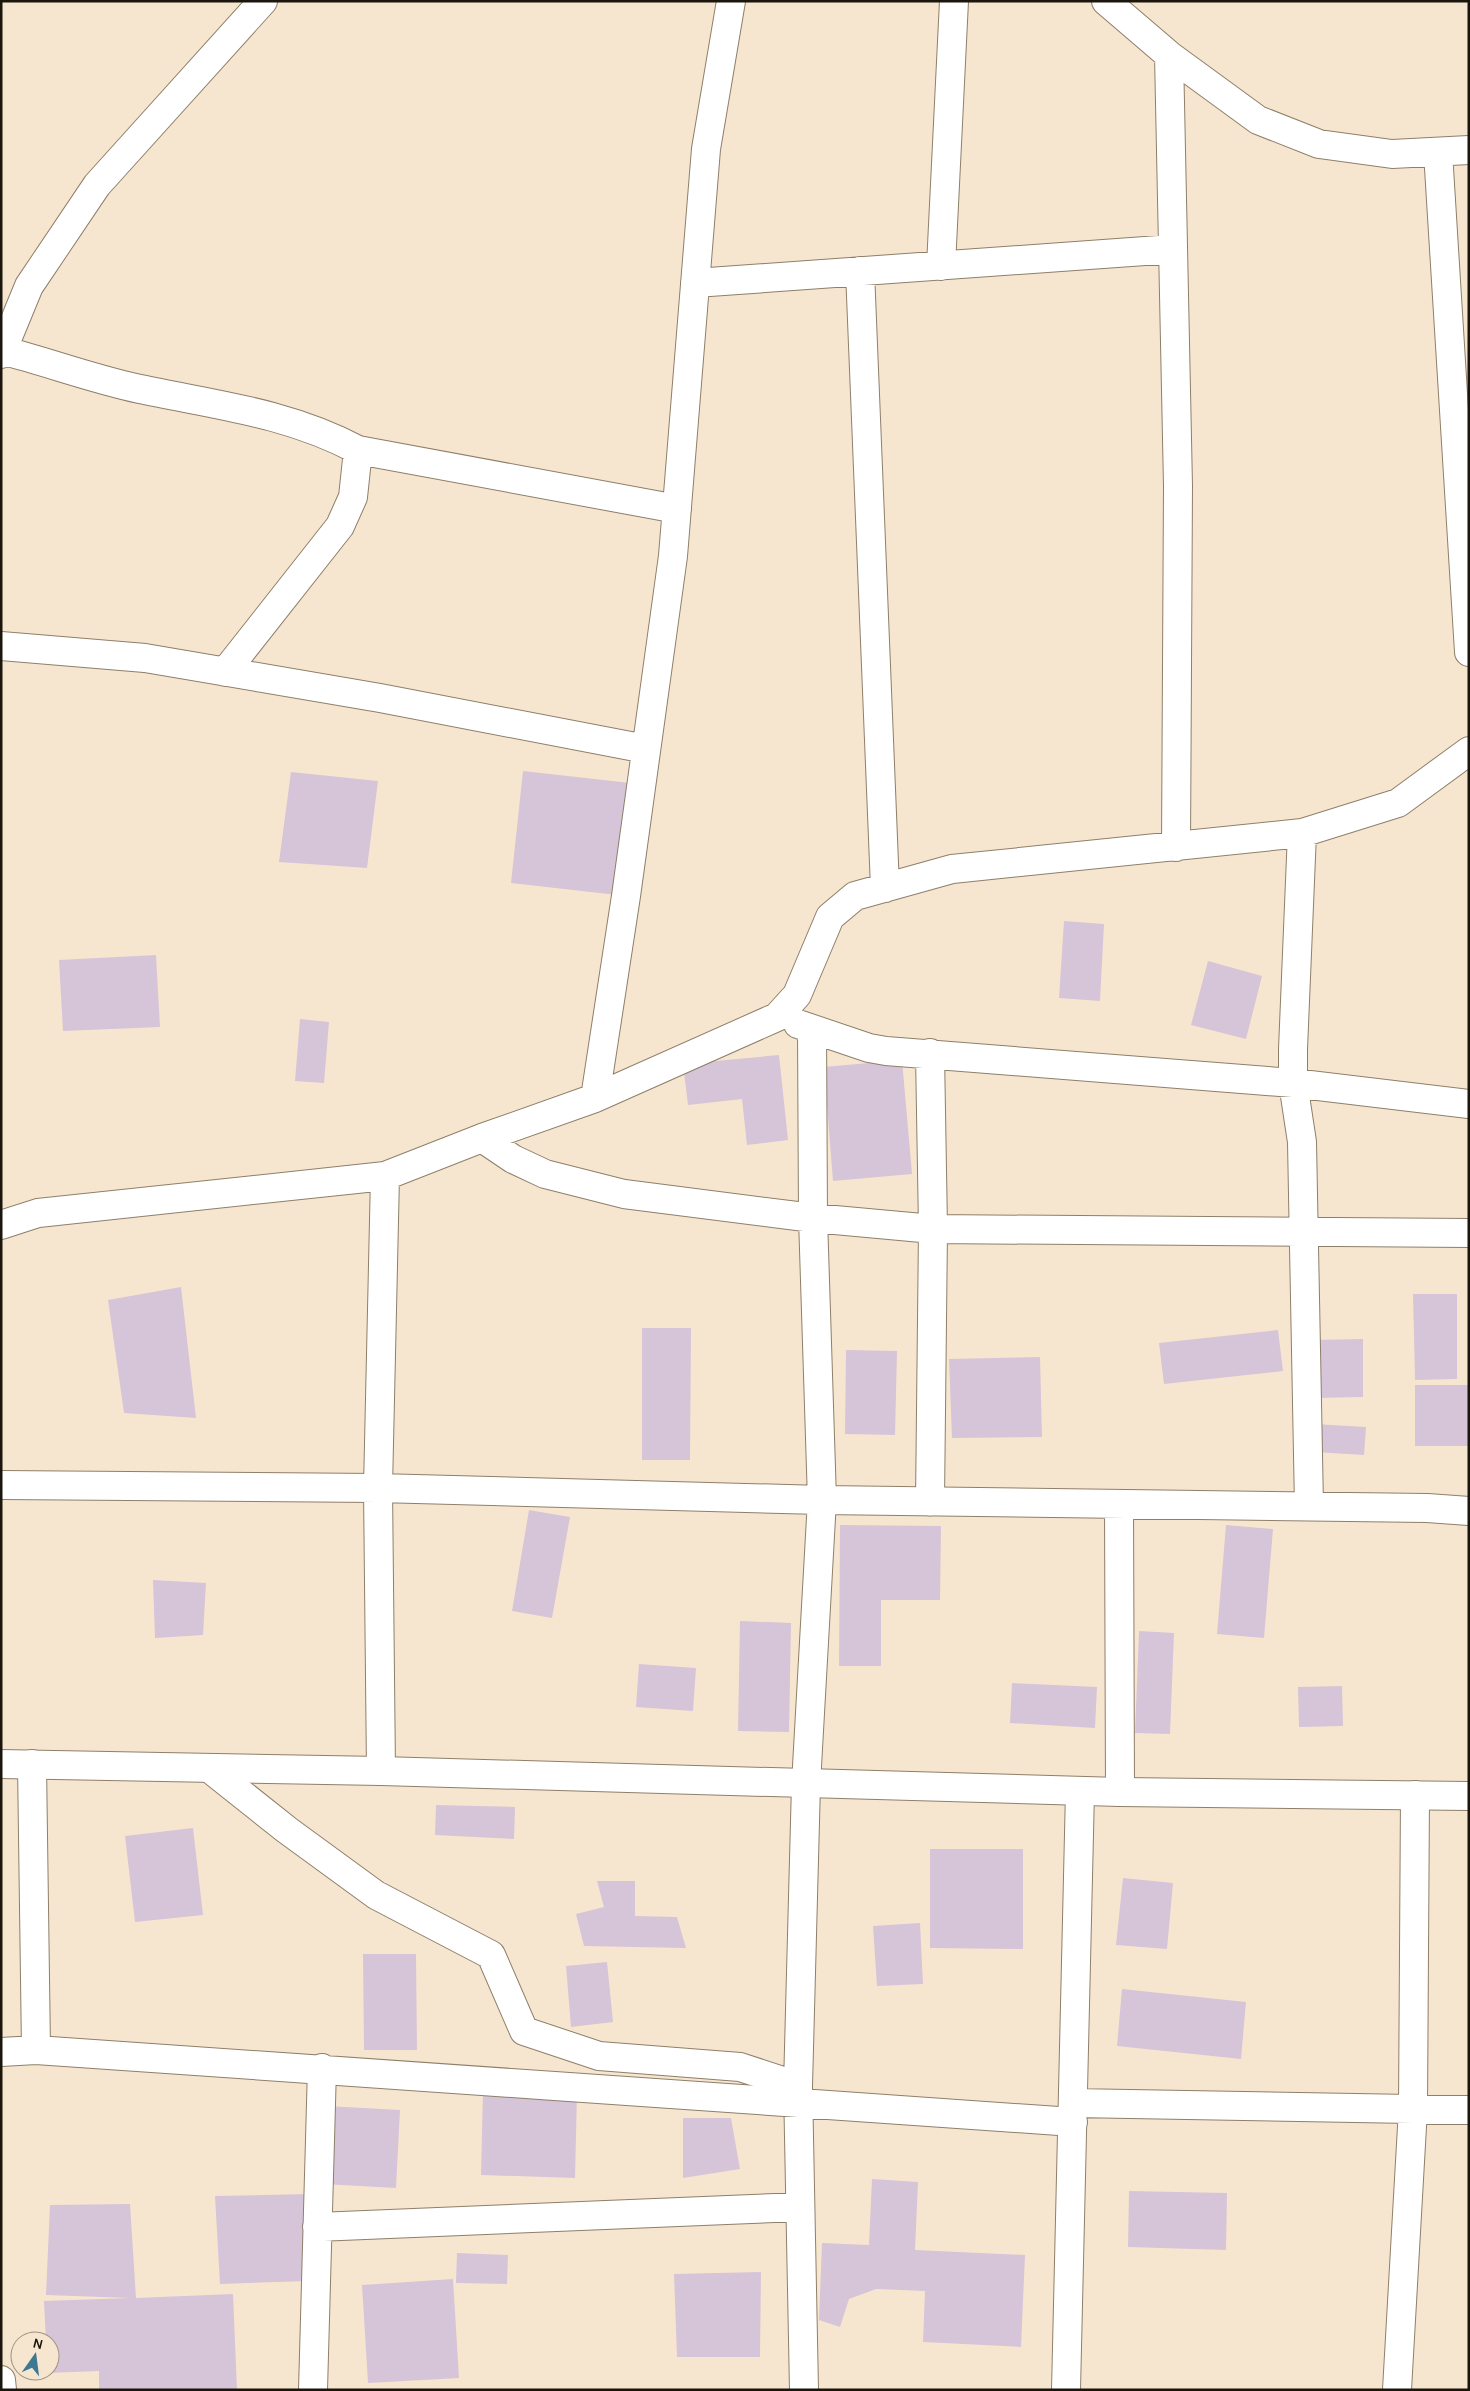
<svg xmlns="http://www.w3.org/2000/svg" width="1470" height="2391" font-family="Karla,sans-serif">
<rect width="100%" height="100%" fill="#f7e6cf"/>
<path fill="#d6c4d9" d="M523,771L639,784L626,896L511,883Z
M291,772L378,781L367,868L279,862Z
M1064,921L1104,924L1100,1001L1059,998Z
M156,955L160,1027L63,1031L59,960Z
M1208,961L1262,976L1246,1039L1191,1025Z
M300,1019L329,1022L324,1083L295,1081Z
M779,1055L788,1140L747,1145L742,1099L688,1105L683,1064Z
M902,1060L912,1174L833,1181L824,1067Z
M181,1287L196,1418L124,1413L108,1300Z
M1413,1294H1457V1379L1415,1380Z
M642,1328H691L690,1460H642Z
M1278,1330L1283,1371L1164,1384L1159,1343Z
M1363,1339V1397L1313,1398L1312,1340Z
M846,1350L897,1351L895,1435L845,1434Z
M1040,1357L1042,1437L952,1438L949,1359Z
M1415,1385H1469V1446H1415Z
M1315,1424L1366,1427L1364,1455L1314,1452Z
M529,1510L570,1517L552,1618L512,1611Z
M840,1525L941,1526L940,1600H881V1666H839Z
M1226,1525L1273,1529L1264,1638L1217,1634Z
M153,1580L206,1583L203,1635L155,1638Z
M740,1621L791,1623L789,1732L738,1731Z
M1139,1631L1174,1633L1170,1734L1135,1733Z
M639,1664L696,1668L693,1711L636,1707Z
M1012,1683L1097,1687L1095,1728L1010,1723Z
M1342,1686L1343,1726L1299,1727L1298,1687Z
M436,1805L515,1807L514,1839L435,1835Z
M193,1828L203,1915L135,1922L125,1836Z
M930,1849H1023V1949L930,1948Z
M1123,1878L1173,1883L1167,1949L1116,1945Z
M597,1881H635V1916L677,1917L686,1948L584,1946L576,1914L604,1907Z
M920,1923L923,1984L877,1986L873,1926Z
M363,1954H416L417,2050H364Z
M607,1962L613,2022L571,2027L566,1966Z
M1122,1989L1246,2002L1241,2059L1117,2046Z
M483,2090L577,2093L575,2178L481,2175Z
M327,2106L400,2110L396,2188L323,2184Z
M683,2118H731L740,2169L683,2178Z
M872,2179L918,2182L915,2250L1025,2255L1021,2347L923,2342L925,2291L876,2289L849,2299L840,2327L819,2320L822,2243L869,2245Z
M1129,2191L1227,2193L1226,2250L1128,2247Z
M309,2194L308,2281L220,2284L215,2196Z
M130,2204L136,2298L233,2294L237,2390H99V2371L47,2373V2371H50V2341H46L44,2301L130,2298L46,2295L50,2205Z
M457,2253L508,2255L507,2284L456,2283Z
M761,2272L760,2357H677L674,2274Z
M453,2279L459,2378L368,2383L362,2285Z"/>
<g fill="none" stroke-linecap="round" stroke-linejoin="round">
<defs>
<path id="minor" d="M1106,1L1169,55L1258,120L1319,144L1392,154L1469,150
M1169,55L1178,486L1176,847
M1438,152L1469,652
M941,266L954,1
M860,271L885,888
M695,283L1173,249
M1,350C48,362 93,379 140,389C216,405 289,413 358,450L677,509
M1,354L29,286L97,185L263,1
M1,646L145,658L380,698L646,749
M225,672L340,526L353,497L358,450
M1302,833L1293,1049V1083L1302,1142L1309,1506
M798,1024L869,1048L886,1051L1293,1083L1469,1104
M930,1053L933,1229L930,1502
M595,1098L626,896L673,556L706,149L731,1
M482,1138L513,1159L545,1174L624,1194L813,1218L933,1229L1469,1233
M1,1225L38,1213L385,1176L482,1138L595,1098L777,1017L797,995L830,917L855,896L952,869L1302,833L1398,803L1469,751
M1,1485L378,1488L822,1500L1427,1508L1469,1511
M1119,1504L1120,1792
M32,1764L36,2050
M209,1768L287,1830L376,1895L491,1955L524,2031L599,2056L740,2067L798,2086
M381,1771L378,1488L385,1176
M1,2052L36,2050C382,2072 727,2100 1073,2122
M1073,2103L1469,2110
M317,2227L800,2207
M1,2380L2,2390
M313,2390L322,2068
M804,2390L798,2086L806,1784L822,1500L813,1218L812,1029
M1066,2390L1080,1791
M1397,2390L1413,2109L1415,1795"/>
<path id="tertiary" d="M1,1764L381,1771L1120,1792L1469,1796"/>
</defs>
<use href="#minor" stroke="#8e7f6a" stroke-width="30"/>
<use href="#tertiary" stroke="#8e7f6a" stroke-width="30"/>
<use href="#minor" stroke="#fff" stroke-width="28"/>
<use href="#tertiary" stroke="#fff" stroke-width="28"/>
</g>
<rect width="1470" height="2391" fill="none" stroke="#1b160d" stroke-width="5"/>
<g transform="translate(35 2356) rotate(14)"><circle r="24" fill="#f7e6cf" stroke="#9f9381"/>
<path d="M0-4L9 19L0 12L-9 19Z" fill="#3d7990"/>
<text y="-8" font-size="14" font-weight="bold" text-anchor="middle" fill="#1b160d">N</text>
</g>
</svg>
